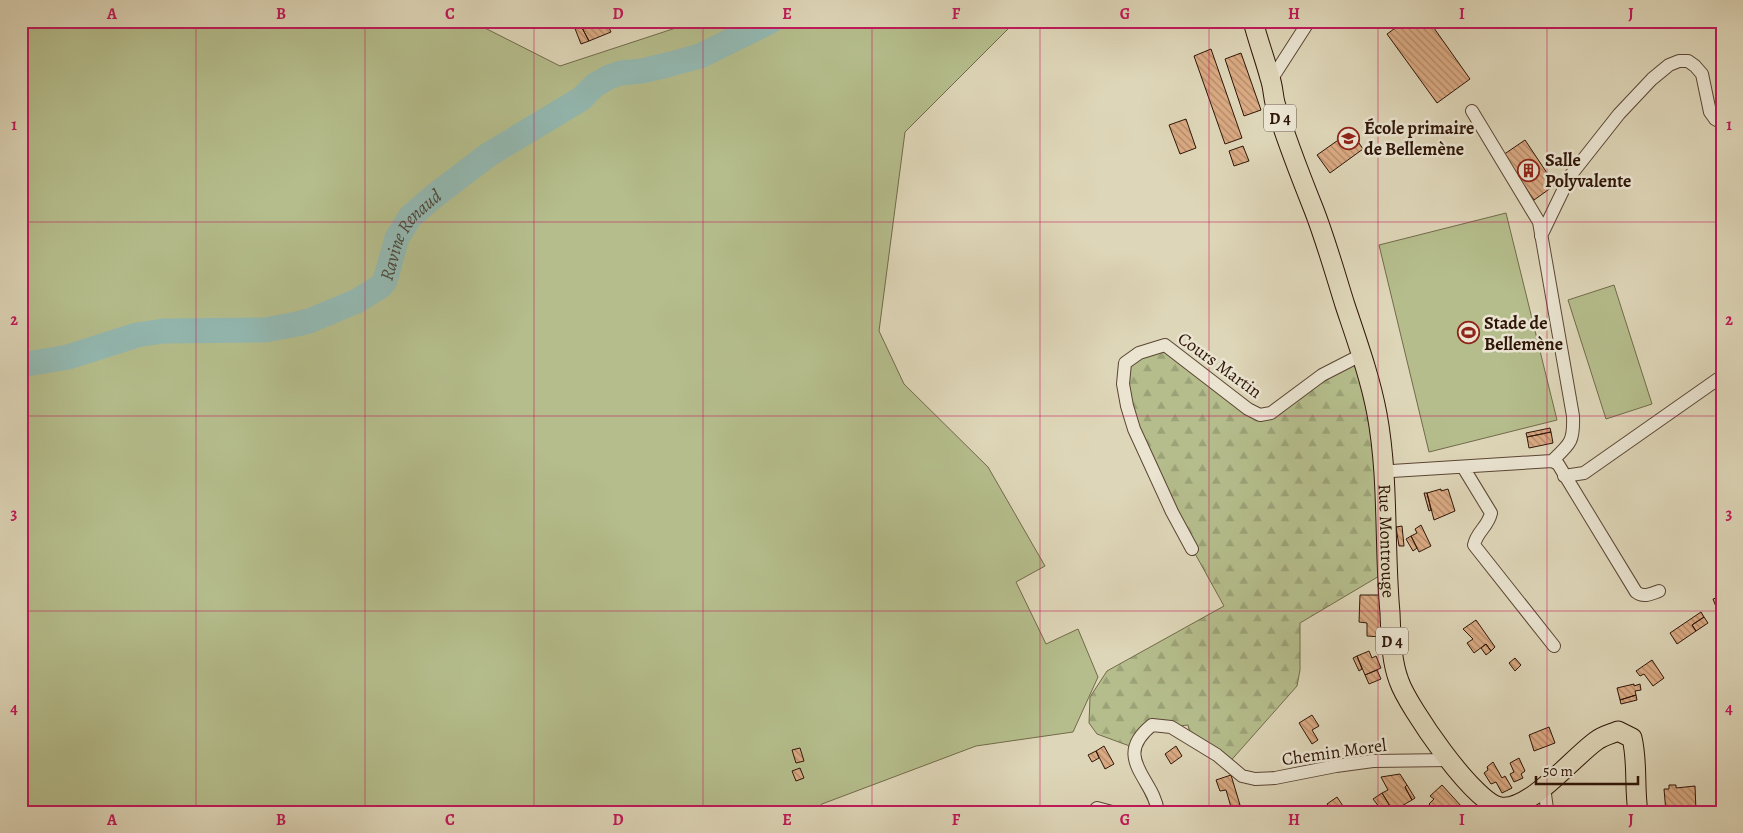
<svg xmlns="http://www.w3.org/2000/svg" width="1743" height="833" font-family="Alegreya,serif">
<defs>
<pattern id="forest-firs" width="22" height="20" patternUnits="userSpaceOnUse" patternTransform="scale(1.25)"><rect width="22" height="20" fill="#b5bd8c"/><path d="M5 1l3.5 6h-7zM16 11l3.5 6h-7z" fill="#9ca277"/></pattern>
<pattern id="building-back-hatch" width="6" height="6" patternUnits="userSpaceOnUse" patternTransform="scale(1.25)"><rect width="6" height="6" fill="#daaa83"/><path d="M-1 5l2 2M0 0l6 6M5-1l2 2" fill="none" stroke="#b18969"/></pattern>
</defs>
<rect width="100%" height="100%" fill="#ded6b8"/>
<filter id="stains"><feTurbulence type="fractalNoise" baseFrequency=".004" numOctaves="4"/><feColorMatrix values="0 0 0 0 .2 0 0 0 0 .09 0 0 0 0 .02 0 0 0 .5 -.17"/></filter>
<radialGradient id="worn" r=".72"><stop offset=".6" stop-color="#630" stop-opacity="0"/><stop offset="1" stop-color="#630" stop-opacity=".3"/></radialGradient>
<path fill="#b5bd8c" stroke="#726a4a" d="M21,21H475V23L560,66L697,21H1016L905,132L879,331L904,384L988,467L1045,566L1016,582L1046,644L1078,629L1098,677L1073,732L976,746L822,804L813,812H21Z
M1506,213L1557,420L1429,452L1379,245Z
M1614,285L1652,404L1606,419L1568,300Z"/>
<path fill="url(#forest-firs)" stroke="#726a4a" d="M1165,345L1260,415L1361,355L1376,413L1386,572L1300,623V670L1297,686L1227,765L1191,738L1188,725L1171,727L1152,726L1135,748L1097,734L1089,723L1090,697L1107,671L1224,606L1172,512L1134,429L1125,363Z"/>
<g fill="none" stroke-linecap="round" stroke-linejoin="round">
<path stroke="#93b9b2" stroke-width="25" id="s1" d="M21,365L68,357L137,335L163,331L265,330L297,324L309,321L357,301L381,286L385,281L397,238L410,217L433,197L488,155L581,99L595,85L609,77L621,73L642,71L667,65L700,56L771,21"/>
</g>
<path fill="url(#building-back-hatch)" stroke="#2f1608" d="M587,21H606L611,32L589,41L580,24Z
M1273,21H1290L1275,27Z
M1405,21H1429L1470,79L1437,103L1387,34Z
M580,24L589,41L581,44L574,26Z
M1211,49L1242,138L1225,144L1194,56Z
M1241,53L1261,110L1244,116L1225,59Z
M1186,119L1196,148L1180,154L1169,125Z
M1351,131L1363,149L1330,173L1317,155Z
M1525,140L1555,185L1534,200L1503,155Z
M1243,146L1249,161L1234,166L1229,151Z
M1550,428L1551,432L1527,437L1526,433Z
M1551,432L1553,443L1529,448L1527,437Z
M1441,489V491L1448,489L1455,511L1434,520L1427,493Z
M1424,493H1427L1431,510L1429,511Z
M1421,525L1431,546L1419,552L1411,536L1417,533L1415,529Z
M1402,526L1404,546H1399L1396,527Z
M1411,536L1417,548L1413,551L1406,539Z
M1360,595H1381L1382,637L1367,636V623L1359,622Z
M1722,596V611L1718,612L1713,599Z
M1701,612L1704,617L1692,625L1696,631L1677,644L1670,633Z
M1704,617L1708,623L1696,631L1692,625Z
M1476,620L1495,647L1491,651L1486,644L1474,653L1467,643L1473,639L1463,629Z
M1486,644L1491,651L1486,655L1481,648Z
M1369,651L1372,658L1376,656L1381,668L1365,675L1357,656Z
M1357,656L1362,669L1359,671L1353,658Z
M1515,658L1521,665L1515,671L1509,663Z
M1652,660L1664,678L1653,686L1644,674L1640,676L1636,671Z
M1377,670L1381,679L1369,684L1365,675Z
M1634,684V686L1640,684L1641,690L1635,691L1636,695L1620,700L1617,688Z
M1636,695L1637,700L1621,704L1620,700Z
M1312,715L1319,726L1312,730L1318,740L1312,744L1299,723Z
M1549,727L1555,743L1534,751L1529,735Z
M1104,746L1114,764L1105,769L1096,751Z
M1176,746L1182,756L1171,764L1165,754Z
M800,748L804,761L796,763L792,750Z
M1096,751L1099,758L1092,762L1088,755Z
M1519,758L1525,771L1521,774L1523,778L1514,782L1510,774L1514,772L1510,763Z
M1493,762L1502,778L1505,776L1512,788L1502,793L1496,782L1491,784L1484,773L1488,770L1487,767Z
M800,768L804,778L796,781L792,771Z
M1400,774L1407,785L1405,787L1412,800L1393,811L1382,793L1388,790L1381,777Z
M1231,775L1240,805L1231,807L1226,790L1220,791L1216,780Z
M1407,785L1415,798L1412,800L1405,787Z
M1442,785L1462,807L1457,812H1436L1429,804L1434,799L1430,796Z
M1669,785H1676V788L1695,786L1696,811L1689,812V809L1678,810V812H1666L1664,789H1669Z
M1382,793L1393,811L1392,812H1383L1373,799Z
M1337,797L1347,812H1332L1327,804Z"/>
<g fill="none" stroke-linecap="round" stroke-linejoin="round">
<defs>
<path id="minor" d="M1271,80L1309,21
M1472,111L1539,222L1573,416C1574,442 1570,444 1552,461
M1541,236L1570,176L1619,114L1652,79L1669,65L1679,61H1688L1695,66L1702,74L1710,112L1715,119L1722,123
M1463,467L1491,513C1488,527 1477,531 1474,545L1554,646
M1383,476L1392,471L1552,461L1558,464L1636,592C1644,598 1651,594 1659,591
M1564,476L1584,473L1718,379H1722
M1192,549L1172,512L1134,429L1127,406L1123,384L1125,363L1139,353L1165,345L1248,409L1260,415L1271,413L1322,375L1361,355
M1544,787L1547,809L1545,812
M1093,812L1097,808L1112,812
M1158,812C1154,778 1111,758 1152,725L1171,727L1217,755L1242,776L1255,779L1275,778L1336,766L1373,761L1449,760"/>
<g id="primary">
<path id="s2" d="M1253,21C1258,41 1265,59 1270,78C1273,86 1273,95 1275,103C1286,140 1300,175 1314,210C1326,241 1335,273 1345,305C1357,341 1370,377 1377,414C1389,479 1384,547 1390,613C1391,635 1391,660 1399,681C1408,707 1474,803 1500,807C1529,812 1572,758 1596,741C1602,736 1611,734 1618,731L1632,738C1638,763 1634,787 1638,812"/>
</g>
</defs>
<use href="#minor" stroke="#5b4634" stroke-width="14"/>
<use href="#primary" stroke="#2f1608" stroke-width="21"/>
<use href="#minor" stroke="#eae4d1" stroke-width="12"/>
<use href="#primary" stroke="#ded6b8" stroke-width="19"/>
</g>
<path fill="none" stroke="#c2185b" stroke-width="1" stroke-opacity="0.55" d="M196,21V812M365,21V812M534,21V812M703,21V812M872,21V812M1040,21V812M1209,21V812M1378,21V812M1547,21V812M21,222H1722M21,416H1722M21,611H1722"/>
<defs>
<symbol id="school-ring" viewBox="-11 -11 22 22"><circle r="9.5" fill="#eae4d1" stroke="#8f2418" stroke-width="1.5"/><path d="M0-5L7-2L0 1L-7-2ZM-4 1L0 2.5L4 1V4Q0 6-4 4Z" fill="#8f2418"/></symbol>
<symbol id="building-ring" viewBox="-11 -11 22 22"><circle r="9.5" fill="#eae4d1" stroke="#8f2418" stroke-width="1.5"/><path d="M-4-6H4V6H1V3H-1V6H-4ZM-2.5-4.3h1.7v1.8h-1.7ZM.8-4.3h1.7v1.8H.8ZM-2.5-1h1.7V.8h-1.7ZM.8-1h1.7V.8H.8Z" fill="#8f2418"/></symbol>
<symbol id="stadium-ring" viewBox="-11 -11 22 22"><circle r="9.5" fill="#eae4d1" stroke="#8f2418" stroke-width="1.5"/><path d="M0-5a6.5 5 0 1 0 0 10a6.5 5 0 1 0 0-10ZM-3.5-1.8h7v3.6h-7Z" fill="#8f2418"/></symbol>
</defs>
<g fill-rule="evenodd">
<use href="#school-ring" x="1336" y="126" width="25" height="25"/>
<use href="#building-ring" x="1516" y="158" width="25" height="25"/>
<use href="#stadium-ring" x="1456" y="320" width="25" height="25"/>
</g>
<g text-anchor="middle" stroke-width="5" stroke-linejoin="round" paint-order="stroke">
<g fill="#eae4d1" stroke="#675444" stroke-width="1">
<rect x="1264" y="104.5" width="32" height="27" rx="4"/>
<rect x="1376" y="627.5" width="32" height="27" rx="4"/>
</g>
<g font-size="16" font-weight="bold" fill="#2f1608">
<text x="1280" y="124">D 4</text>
<text x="1392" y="647">D 4</text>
</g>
<g font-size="18" font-weight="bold" fill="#2f1608" stroke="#eae4d1" text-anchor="start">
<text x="1364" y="134">École primaire<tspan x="1364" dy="21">de Bellemène</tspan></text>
<text x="1545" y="166">Salle<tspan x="1545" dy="21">Polyvalente</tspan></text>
<text x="1484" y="329">Stade de<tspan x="1484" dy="21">Bellemène</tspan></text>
</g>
<g font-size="18" fill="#2f1608" stroke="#eae4d1">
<text transform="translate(1220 365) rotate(36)" y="6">Cours Martin</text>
<text dy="6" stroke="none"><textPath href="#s2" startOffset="540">Rue Montrouge</textPath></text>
<text transform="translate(1334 752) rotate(-8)" y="6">Chemin Morel</text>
</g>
<g font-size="19" font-style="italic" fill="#4d473b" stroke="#eae4d1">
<text dy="7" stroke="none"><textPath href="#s1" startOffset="434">Ravine Renaud</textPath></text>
</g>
</g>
<rect width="1743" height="833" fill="none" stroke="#ded6b8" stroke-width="55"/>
<path d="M1536 776v8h102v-8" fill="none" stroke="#2f1608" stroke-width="2.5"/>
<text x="1543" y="776" font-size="15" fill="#2f1608" stroke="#eae4d1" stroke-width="4" paint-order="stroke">50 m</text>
<rect x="28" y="28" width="1688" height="778" fill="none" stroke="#c2185b" stroke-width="2"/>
<g font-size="16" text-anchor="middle" font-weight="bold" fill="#c2185b">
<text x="112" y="19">A</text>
<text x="281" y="19">B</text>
<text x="450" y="19">C</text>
<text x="618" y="19">D</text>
<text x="787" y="19">E</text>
<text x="956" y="19">F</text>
<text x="1125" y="19">G</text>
<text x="1294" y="19">H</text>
<text x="1462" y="19">I</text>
<text x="1631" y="19">J</text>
<text x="14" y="130">1</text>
<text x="1729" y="130">1</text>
<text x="14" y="325">2</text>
<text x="1729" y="325">2</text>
<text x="14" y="519">3</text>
<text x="1729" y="519">3</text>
<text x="14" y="714">4</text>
<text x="1729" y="714">4</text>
<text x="112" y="825">A</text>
<text x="281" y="825">B</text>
<text x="450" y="825">C</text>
<text x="618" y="825">D</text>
<text x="787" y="825">E</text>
<text x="956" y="825">F</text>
<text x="1125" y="825">G</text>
<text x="1294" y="825">H</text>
<text x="1462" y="825">I</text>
<text x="1631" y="825">J</text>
</g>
<rect width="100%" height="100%" filter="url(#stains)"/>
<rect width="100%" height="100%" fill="url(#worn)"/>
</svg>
